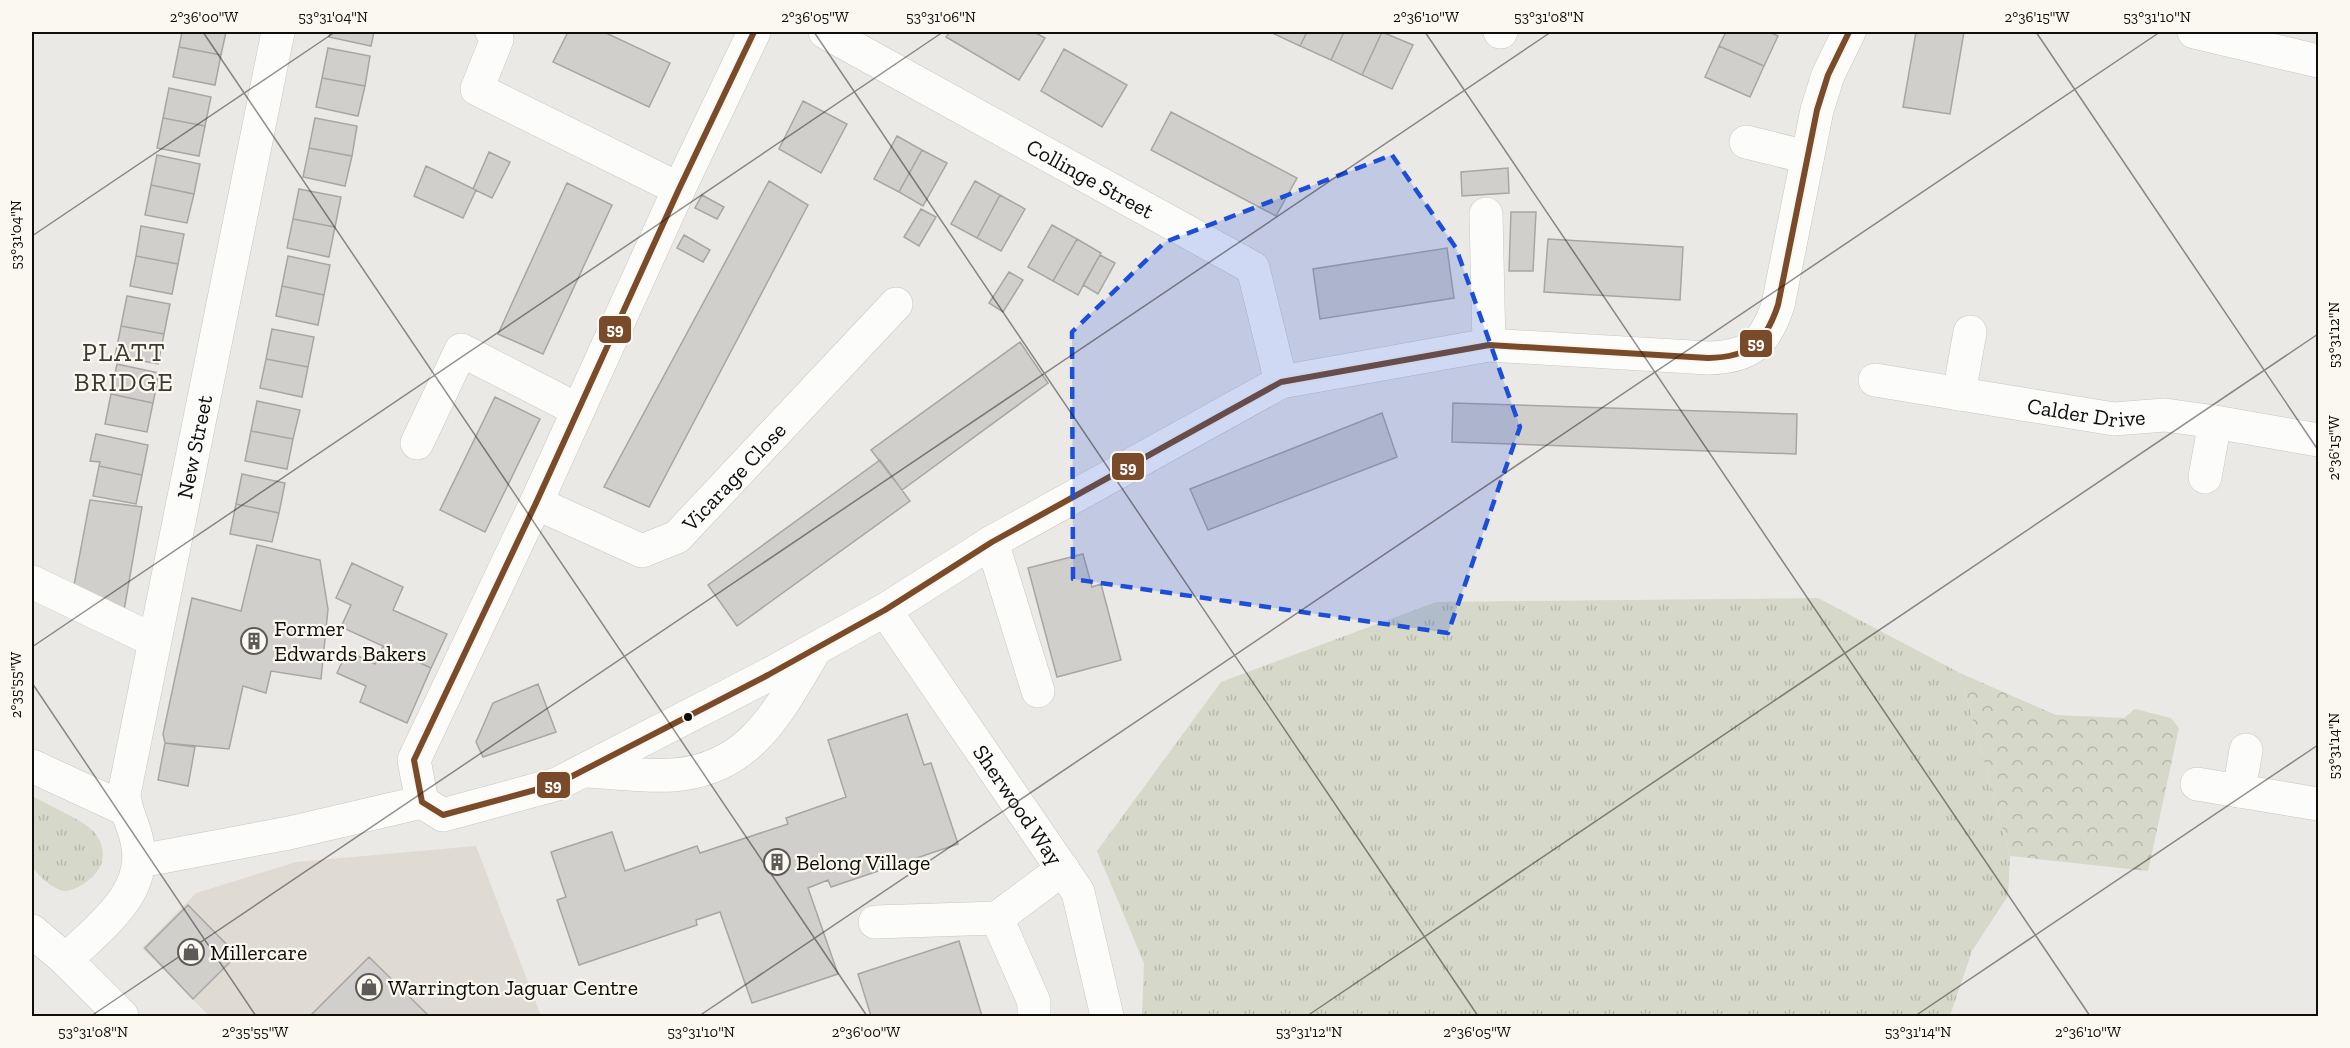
<svg xmlns="http://www.w3.org/2000/svg" width="2350" height="1048" font-family="'Zilla Slab',serif">
<defs>
<pattern id="grass-tufts" width="24" height="20" patternUnits="userSpaceOnUse" patternTransform="scale(1.5)"><rect width="24" height="20" fill="#d6d8c9"/><path d="M3 7l-1-3M5 7V3M7 7l1-3M15 17l-1-3M17 17v-4M19 17l1-3" fill="none" stroke="#b6b8ab"/></pattern>
<pattern id="forest-crowns" width="20" height="18" patternUnits="userSpaceOnUse" patternTransform="scale(1.5)"><rect width="20" height="18" fill="#d6d8c9"/><path d="M2 6a3 3 0 1 1 6 0M12 15a3 3 0 1 1 6 0" fill="none" stroke="#b6b8ab"/></pattern>
</defs>
<rect width="100%" height="100%" fill="#ebe9e6"/>
<path fill="#dfdbd3" d="M476,846L541,1016H209L142,948L196,893L296,862Z"/>
<path fill="url(#grass-tufts)" d="M1818,598L1960,673L2010,856L2008,896L1972,951L1950,1016H1142L1144,963L1097,851L1221,682L1436,602Z
M32,796C46,804 83,820 93,831C112,852 102,875 78,887C73,889 70,891 65,891C52,889 39,876 32,867Z"/>
<path fill="url(#forest-crowns)" d="M1960,673L2056,715L2124,718L2135,709L2171,718L2179,728L2148,871L2010,856Z"/>
<path fill="#d1cfcc" stroke="#a8a6a4" stroke-width="1.5" d="M182,32H226L221,55L179,47Z
M330,32H374L371,46L329,37Z
M568,32H604L670,63L649,107L553,62Z
M950,32H1034L1045,38L1019,80L946,37Z
M1270,32H1307L1300,46Z
M1307,32H1344L1331,60L1300,46Z
M1344,32H1382L1362,75L1331,60Z
M1382,32L1413,45L1392,89L1362,75Z
M1726,32H1769L1778,36L1764,66L1719,46Z
M1916,32H1964L1950,114L1903,107Z
M1719,46L1764,66L1750,97L1705,77Z
M179,47L221,55L215,85L173,77Z
M328,48L370,56L365,86L322,78Z
M1064,49L1127,85L1102,127L1041,91Z
M322,78L365,86L358,116L316,107Z
M169,88L211,97L205,126L163,118Z
M803,101L847,124L821,173L779,149Z
M1171,112L1297,178L1276,216L1151,150Z
M163,118L205,126L199,156L157,148Z
M315,118L357,126L352,156L309,148Z
M897,136L922,150L899,192L874,179Z
M309,148L352,156L345,186L303,177Z
M922,150L947,163L923,206L899,192Z
M489,152L510,162L492,198L473,189Z
M157,155L200,164L194,194L151,185Z
M426,166L476,190L463,218L414,196Z
M1508,168L1509,193L1462,196L1461,172Z
M769,181L808,205L649,507L604,487Z
M975,181L1000,195L977,238L951,224Z
M567,183L612,205L543,354L498,334Z
M151,185L194,194L187,223L145,215Z
M299,189L341,197L335,227L293,219Z
M702,195L724,207L717,219L695,208Z
M1000,195L1025,209L1001,251L977,238Z
M921,209L936,217L919,246L904,237Z
M1511,212H1536L1533,271H1509Z
M293,219L335,227L329,257L287,248Z
M1052,225L1077,239L1053,281L1028,267Z
M141,226L184,234L178,264L136,256Z
M684,235L710,250L703,262L677,248Z
M1077,239L1101,253L1078,295L1053,281Z
M1548,239L1683,247L1680,300L1544,292Z
M1447,248L1454,298L1320,319L1313,269Z
M1100,255L1115,263L1098,294L1083,285Z
M136,256L178,264L172,294L130,286Z
M288,256L330,265L324,295L282,286Z
M1009,272L1023,280L1003,312L989,303Z
M282,286L324,295L318,325L276,316Z
M127,296L170,304L164,334L121,326Z
M121,326L164,334L158,364L115,356Z
M272,329L314,337L308,367L266,359Z
M1020,342L1048,383L902,490L871,450Z
M266,359L308,367L302,397L260,388Z
M117,364L159,373L153,403L111,394Z
M111,394L153,403L147,432L105,424Z
M495,397L540,419L485,532L440,510Z
M257,401L300,410L293,439L251,431Z
M1453,403L1797,414L1796,454L1452,442Z
M1382,413L1397,457L1208,530L1190,489Z
M251,431L293,439L287,469L245,461Z
M96,434L148,445L142,475L99,466L100,462L90,461Z
M880,460L910,501L737,626L708,585Z
M99,466L142,475L136,504L93,496Z
M242,474L285,483L279,513L236,504Z
M90,500L142,507L122,622L71,601Z
M236,504L279,513L272,542L230,534Z
M257,545L320,560L328,609L321,679L271,671L266,693L243,686L229,749L165,743L163,734L192,598L241,611Z
M1083,554L1092,587L1101,584L1121,660L1057,677L1028,568Z
M352,563L403,587L393,610L447,634L431,668L341,627L351,605L336,598Z
M383,646L431,668L407,723L360,702L366,686L337,673L347,651L375,664Z
M538,684L556,732L483,757L476,742L493,703Z
M907,714L924,765L931,763L958,844L831,887L828,880L808,888L838,974L752,1003L720,912L696,920L697,925L579,965L557,900L566,897L551,852L612,832L625,871L697,846L700,853L788,824L786,818L846,797L828,740Z
M165,743L195,747L188,786L158,780Z
M188,905L237,955L193,999L145,948Z
M959,941L982,1016H871L858,974Z
M369,957L429,1016H310Z"/>
<g fill="none" stroke-linecap="round" stroke-linejoin="round">
<defs>
<g id="minor">
<path d="M492,32L497,39L477,89L679,189"/>
<path id="s1" d="M825,32L1253,268L1281,382"/>
<path d="M1500,32H1501"/>
<path d="M2194,32L2318,61"/>
<path d="M1746,142L1807,157"/>
<path d="M1486,214L1489,345"/>
<path id="s2" d="M1875,380L2114,419L2165,415L2215,422"/>
<path d="M1959,394L1970,332"/>
<path d="M417,443L461,350L578,410"/>
<path d="M2205,477L2215,422L2318,440"/>
<path id="s3" d="M536,503L642,551L677,537L896,304"/>
<path d="M992,542L1038,691"/>
<path d="M32,582L153,640"/>
<path id="s4" d="M885,610L1078,892L1107,1016"/>
<path d="M32,766L125,809"/>
<path d="M585,771C613,772 644,777 673,775C752,769 778,711 815,650"/>
<path d="M2197,784L2318,804"/>
<path d="M2239,791L2246,750"/>
<path d="M422,802L443,815L557,784L768,675L885,610L992,542L1281,382L1489,345L1708,358C1750,357 1765,344 1778,305L1817,110L1828,75L1849,32"/>
<path d="M422,802L414,760L536,503L679,189L754,32"/>
<path d="M140,861L289,833L422,802"/>
<path d="M875,922L997,918"/>
<path id="s5" d="M66,960C97,929 146,895 138,847C136,828 125,813 124,794L278,32"/>
<path d="M1034,1016V1002L997,918L1063,869"/>
</g>
<path id="major" d="M32,931L66,960L122,1016"/>
</defs>
<use href="#minor" stroke="#c8c6c3" stroke-width="34"/>
<use href="#major" stroke="#c8c6c3" stroke-width="34"/>
<use href="#minor" stroke="#fcfcfb" stroke-width="33"/>
<use href="#major" stroke="#fcfcfb" stroke-width="33"/>
<defs>
<path id="bus-1" d="M754,32L679,189L536,503L414,760L422,802L443,815L557,784L768,675L885,610L992,542L1281,382L1489,345L1708,358C1750,357 1765,344 1778,305L1817,110L1828,75L1849,32"/>
</defs>
<use href="#bus-1" stroke="#fbf8f0" stroke-width="10"/>
<use href="#bus-1" stroke="#7a4b2a" stroke-width="6"/>
</g>
<path fill="#1d4ed8" fill-opacity="0.2" stroke="#1d4ed8" stroke-width="4.5" stroke-dasharray="12 8" stroke-linejoin="round" d="M1392,155L1456,248L1520,427L1448,633L1073,579L1072,332L1165,242Z"/>
<path fill="none" stroke="#0f0e0b" stroke-width="1.5" stroke-opacity="0.45" d="M203,32L867,1016M814,32L1478,1016M1425,32L2090,1016M2036,32L2318,450M32,236L335,32M32,647L943,32M32,683L256,1016M91,1016L1551,32M699,1016L2160,32M1307,1016L2318,334M1915,1016L2318,745"/>
<defs>
<symbol id="building-ring" viewBox="-11 -11 22 22"><circle r="9.5" fill="#fbf8f0" stroke="#5c5b58" stroke-width="1.5"/><path d="M-4-6H4V6H1V3H-1V6H-4ZM-2.5-4.3h1.7v1.8h-1.7ZM.8-4.3h1.7v1.8H.8ZM-2.5-1h1.7V.8h-1.7ZM.8-1h1.7V.8H.8Z" fill="#5c5b58"/></symbol>
<symbol id="shop-ring" viewBox="-11 -11 22 22"><circle r="9.5" fill="#fbf8f0" stroke="#5c5b58" stroke-width="1.5"/><path d="M-5-2.5h2.3a2.7 3.5 0 0 1 5.4 0H5L5.5 6h-11ZM-1.5-2.5h3a1.5 2.3 0 0 0-3 0Z" fill="#5c5b58"/></symbol>
</defs>
<g fill-rule="evenodd">
<use href="#building-ring" x="239" y="626" width="30" height="30"/>
<use href="#building-ring" x="762" y="847" width="30" height="30"/>
<use href="#shop-ring" x="176" y="937" width="30" height="30"/>
<use href="#shop-ring" x="354" y="972" width="30" height="30"/>
</g>
<circle fill="#0f0e0b" stroke="#fbf8f0" stroke-width="2" cx="688" cy="717" r="5"/>
<g text-anchor="middle" stroke-width="4.5" stroke-linejoin="round" paint-order="stroke">
<g font-size="22" fill="#0f0e0b" stroke="#fbf8f0">
<text dy="8" stroke="none"><textPath href="#s1" startOffset="303">Collinge Street</textPath></text>
<text dy="8" stroke="none"><textPath href="#s2" startOffset="214">Calder Drive</textPath></text>
<text dy="8" stroke="none"><textPath href="#s5" startOffset="549">New Street</textPath></text>
<text dy="8" stroke="none"><textPath href="#s3" startOffset="237">Vicarage Close</textPath></text>
<text dy="8" stroke="none"><textPath href="#s4" startOffset="236">Sherwood Way</textPath></text>
</g>
<g font-size="22" fill="#0f0e0b" stroke="#fbf8f0" text-anchor="start">
<text x="274" y="636">Former<tspan x="274" dy="25">Edwards Bakers</tspan></text>
<text x="796" y="870">Belong Village</text>
<text x="210" y="960">Millercare</text>
<text x="388" y="995">Warrington Jaguar Centre</text>
</g>
<g font-size="26" letter-spacing="1.5" fill="#3b3833" stroke="#fbf8f0">
<text x="124" y="361">PLATT<tspan x="124" dy="30">BRIDGE</tspan></text>
</g>
</g>
<g stroke="#fbf8f0" stroke-width="2">
<rect x="598" y="315" width="34" height="29" rx="6" fill="#7a4b2a"/>
<rect x="1739" y="329" width="34" height="29" rx="6" fill="#7a4b2a"/>
<rect x="1111" y="452" width="34" height="29" rx="6" fill="#7a4b2a"/>
<rect x="536" y="771" width="35" height="28" rx="6" fill="#7a4b2a"/>
</g>
<g font-size="16" text-anchor="middle" font-weight="bold" fill="#fff">
<text x="615" y="335">59</text>
<text x="1756" y="349">59</text>
<text x="1128" y="473">59</text>
<text x="553" y="791">59</text>
</g>
<rect width="2350" height="1048" fill="none" stroke="#fbf8f0" stroke-width="66"/>
<rect x="33" y="33" width="2284" height="982" fill="none" stroke="#0f0e0b" stroke-width="2"/>
<g font-size="15" text-anchor="middle" fill="#0f0e0b">
<text x="204" y="22">2°36'00"W</text>
<text x="333" y="22">53°31'04"N</text>
<text x="815" y="22">2°36'05"W</text>
<text x="941" y="22">53°31'06"N</text>
<text x="1426" y="22">2°36'10"W</text>
<text x="1549" y="22">53°31'08"N</text>
<text x="2037" y="22">2°36'15"W</text>
<text x="2157" y="22">53°31'10"N</text>
<text transform="translate(16 235) rotate(-90)" y="5">53°31'04"N</text>
<text transform="translate(2334 335) rotate(-90)" y="5">53°31'12"N</text>
<text transform="translate(2334 448) rotate(-90)" y="5">2°36'15"W</text>
<text transform="translate(16 685) rotate(-90)" y="5">2°35'55"W</text>
<text transform="translate(2334 746) rotate(-90)" y="5">53°31'14"N</text>
<text x="93" y="1037">53°31'08"N</text>
<text x="255" y="1037">2°35'55"W</text>
<text x="701" y="1037">53°31'10"N</text>
<text x="866" y="1037">2°36'00"W</text>
<text x="1309" y="1037">53°31'12"N</text>
<text x="1477" y="1037">2°36'05"W</text>
<text x="1918" y="1037">53°31'14"N</text>
<text x="2088" y="1037">2°36'10"W</text>
</g>
</svg>
